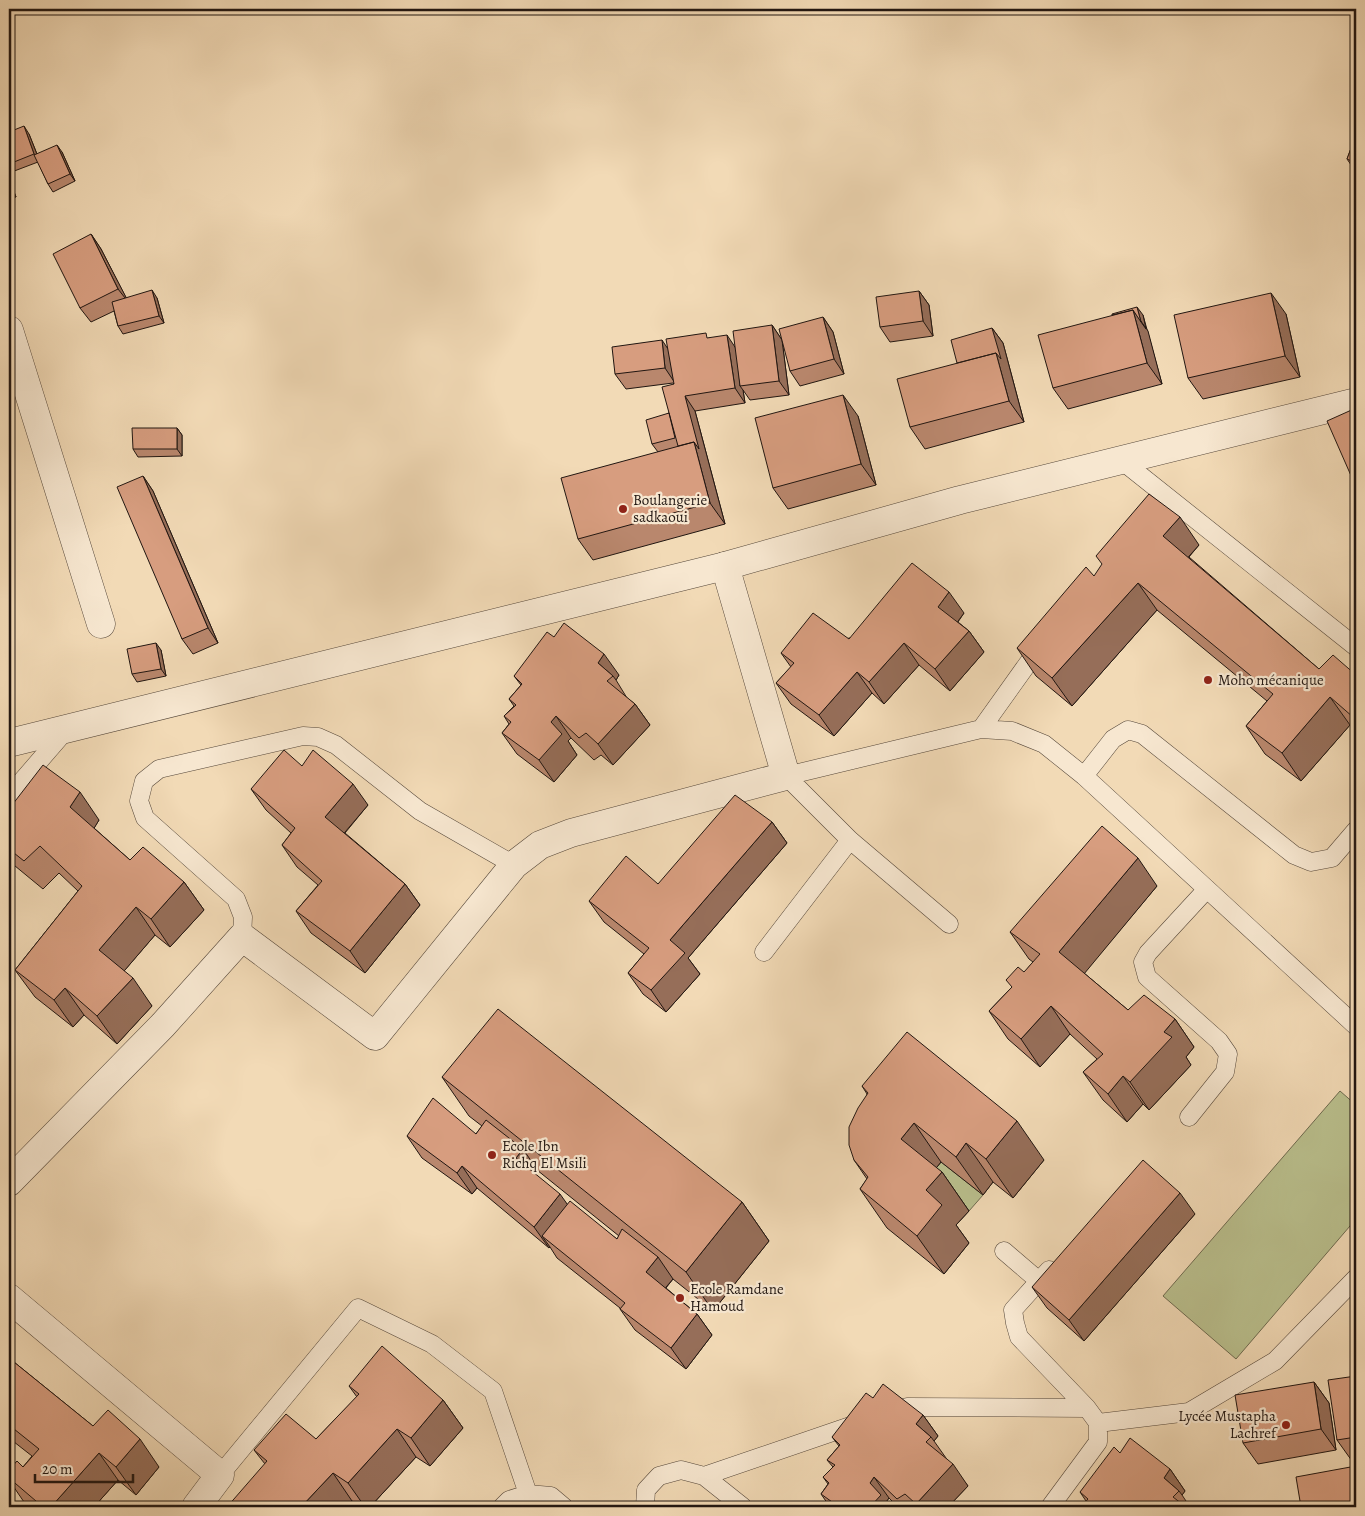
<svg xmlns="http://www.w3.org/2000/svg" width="1365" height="1516" font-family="Alegreya,serif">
<rect width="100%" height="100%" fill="#f2dab6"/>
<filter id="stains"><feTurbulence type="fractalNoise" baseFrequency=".004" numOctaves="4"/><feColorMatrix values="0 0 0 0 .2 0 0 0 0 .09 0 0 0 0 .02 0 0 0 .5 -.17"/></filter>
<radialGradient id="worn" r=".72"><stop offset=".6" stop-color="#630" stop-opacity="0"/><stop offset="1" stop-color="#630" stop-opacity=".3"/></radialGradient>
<path fill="#bac08e" stroke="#6e6b50" d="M1340,1091L1356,1105V1219L1236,1359L1163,1296Z
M941,1162L983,1195L969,1211L928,1178Z"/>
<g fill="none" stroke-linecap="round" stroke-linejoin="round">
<defs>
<path id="service" d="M1121,460L1356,647
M981,729L1041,645
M786,776L981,729L1012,731L1044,744L1084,776L1356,1026
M786,776L850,840L949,924
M1084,776L1113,739L1128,730L1142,734L1294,855L1311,862L1332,858L1356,830
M9,796L66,730
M242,937L243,917L236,899L145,818L139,801L144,781L159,769L303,736L318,737L336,745L420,811L514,865
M764,952L850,840
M1189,1117L1225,1072L1228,1054L1219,1041L1147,977L1143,962L1148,953L1207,889
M1004,1251L1039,1281
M1049,1270L1013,1310L1015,1323L1019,1337L1087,1408L1098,1423V1442L1050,1507
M891,1412L907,1407L1087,1408
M1098,1423L1189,1412L1275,1361L1356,1278
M220,1475L358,1308L432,1344L493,1391L528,1494
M704,1476L859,1423
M502,1507L509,1500L528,1494L551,1496L564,1507
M645,1507L646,1490L659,1476L681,1470L704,1476L743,1507"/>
<path id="minor" d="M9,330L101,624
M9,1182L163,1025L242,937L375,1036L514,865L540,845L571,833L786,776L725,566
M9,1298L220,1475L196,1507"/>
<path id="tertiary" d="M9,743L725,566L960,500L1356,402"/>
</defs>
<use href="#service" stroke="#55473a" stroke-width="19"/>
<use href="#minor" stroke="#55473a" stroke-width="29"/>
<use href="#tertiary" stroke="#55473a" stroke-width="29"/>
<use href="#service" stroke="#f7e7d0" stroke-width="18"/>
<use href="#minor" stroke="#f7e7d0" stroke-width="28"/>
<use href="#tertiary" stroke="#f7e7d0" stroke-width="28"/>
</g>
<path fill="#b9876d" stroke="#211611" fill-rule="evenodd" d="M9,132L29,134L37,154L62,152L75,181L53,192L48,184L38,162L9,173Z
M1356,135V172L1347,159Z
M9,179L16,197L9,200Z
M91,234L101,249L126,298H157L164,323L123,334L118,326L114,311L91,322L80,308Z
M919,291L929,305L933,336L890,342L880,327Z
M1286,314L1300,377L1203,399L1188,378Z
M1143,315L1162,384L1068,409L1053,388Z
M823,317L833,332L844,374L800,386L790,371Z
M772,325L782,340L789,395L750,400L743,390L745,403L695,411L725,524L593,560L578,539L658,452L652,444L669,413L674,384L673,383L626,389L615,374L668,349L710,338L735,347Z
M992,328L1003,343L1024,422L925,449L910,427L957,363Z
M858,416L876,485L788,509L773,488Z
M177,428L182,435V456L138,457L133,449Z
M143,476L153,491L218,643L193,654L182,639Z
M1199,545L1189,557L1319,669L1356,675V730L1350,725L1301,781L1265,754L1246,726L1267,701L1157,610L1072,706L1036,676L1017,648Z
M964,613L958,622L969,631L984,652L950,691L919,665L884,704L872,693L834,736L791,704L776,683L791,667L781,653Z
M554,637L619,675L616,680L627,698L635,704L650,725L613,765L601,755L594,760L571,738L568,741L577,755L554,782L517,754L502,733L509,724L504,716L514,706L509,699L521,685L514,676Z
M161,650L166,676L137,682L132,674Z
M302,766L368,805L345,833L405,884L420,905L365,973L311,933L296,911L318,885L297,867L282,845L291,833L266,810L251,789Z
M9,809L99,820L94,828L130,860L184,882L204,910L170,947L155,935L124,971L152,1006L117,1044L84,1015L73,1027L35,997L15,970L78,891L59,873L43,889L9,861Z
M772,822L787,843L688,958L700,974L666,1012L643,994L628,973L644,954L604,922L589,901L658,884Z
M1157,886L1084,973L1128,1010L1175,1019L1194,1047L1186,1057L1191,1065L1149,1110L1143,1104L1127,1122L1103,1100L1083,1072L1097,1059L1070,1034L1040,1067L1008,1039L989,1011L1012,987L1033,962L1029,959L1010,932Z
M442,1077L742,1202L769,1241L713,1311L673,1279L666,1288L697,1314L712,1335L686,1369L635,1330L620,1309V1308L557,1258L550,1247L549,1248L477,1188L472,1194L422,1158L407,1136L476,1134L482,1126L469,1116ZM537,1170L619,1236L617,1239L567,1204L535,1174Z
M862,1086L1044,1160L1013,1198L993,1182L983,1195L941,1162L936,1168L942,1172L969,1211L956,1225L969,1243L944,1274L887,1228L860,1189L867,1179L854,1160L867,1094Z
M1195,1214L1084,1341L1047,1308L1032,1287Z
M9,1358L93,1426L159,1467L136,1495L118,1480L94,1507H30L24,1502L9,1480V1470L23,1467L32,1456L9,1438Z
M1356,1376V1460L1352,1461L1337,1440Z
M1314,1382L1329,1403L1336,1450L1258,1464L1243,1443Z
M349,1386L443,1400L463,1428L430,1466L416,1457L370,1507H361L352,1501L265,1464L254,1450L316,1439L357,1397Z
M873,1398L923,1415L938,1436L934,1441L946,1458L968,1486L948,1507H898L889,1498L886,1502L890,1507H830L821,1494L828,1484L823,1477L833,1467L827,1460L839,1446L832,1437Z
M1120,1453L1170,1469L1185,1491L1182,1495L1190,1507H1081L1086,1501L1080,1492Z"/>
<path fill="#966e59" stroke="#211611" d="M24,126L29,134L40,162L34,154Z
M57,145L62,152L75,181L70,174Z
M9,179L16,197L9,188Z
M91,234L101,249L129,303L118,289Z
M152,290L157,298L164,323L159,316Z
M919,291L929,305L933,336L923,321Z
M1271,293L1286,314L1300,377L1285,356Z
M1137,307L1143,315L1146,329L1141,322Z
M1133,310L1148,331L1162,384L1147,363Z
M823,317L833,332L844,374L834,359Z
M772,325L782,340L789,395L779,381Z
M992,328L1003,343L1024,422L1009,401L996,353Z
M727,335L737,350L740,386L743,390L745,403L735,388Z
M662,340L672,355L675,383L665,368Z
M843,395L858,416L876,485L861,464Z
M685,396L695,411L725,524L710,503L694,442Z
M177,428L182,435V456L177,449Z
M143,476L153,491L218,643L208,628Z
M1180,517L1199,545L1183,563L1163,536Z
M1138,583L1157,610L1072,706L1052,678Z
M949,592L964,613L953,628L938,607Z
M969,631L984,652L950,691L935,669Z
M156,643L161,650L166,676L161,669Z
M904,643L919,665L884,704L869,682Z
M604,654L619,675L616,680L613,676L598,663Z
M857,672L872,693L834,736L819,715Z
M1330,697L1350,725L1301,781L1282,753Z
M635,704L650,725L613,765L598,744Z
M1356,713V721L1353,717Z
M556,716L571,738L568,741L577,755L554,782L539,760L551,722Z
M353,784L368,805L340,838L325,817Z
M80,792L99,820L90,835L70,807Z
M772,822L787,843L688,958L700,974L666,1012L651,990L670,940Z
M1138,858L1157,886L1079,980L1059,952Z
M184,882L204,910L170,947L151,919Z
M405,884L420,905L365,973L350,951Z
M136,907L155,935L119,977L99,950Z
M133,978L152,1006L117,1044L97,1016Z
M65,988L84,1015L73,1027L54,1000Z
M1051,1006L1070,1034L1040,1067L1021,1039Z
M1175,1019L1194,1047L1186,1057L1191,1065L1149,1110L1130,1082L1164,1032Z
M9,1055L13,1062L9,1067Z
M1123,1076L1143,1104L1127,1122L1108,1094Z
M1017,1121L1044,1160L1013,1198L986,1159Z
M914,1123L941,1162L928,1178L901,1139Z
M966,1143L993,1182L983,1195L956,1157Z
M523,1149L538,1171L531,1179L516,1158Z
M462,1166L477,1188L472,1194L457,1173Z
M942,1172L969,1211L956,1225L969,1243L944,1274L917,1236L926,1190Z
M1180,1193L1195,1214L1084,1341L1069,1320Z
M560,1194L575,1215L542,1236L550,1247L549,1248L534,1227Z
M742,1202L769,1241L713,1311L686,1272Z
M658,1257L673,1279L661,1293L646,1272Z
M697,1314L712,1335L686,1369L671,1348Z
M1314,1382L1329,1403L1336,1450L1321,1429Z
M443,1400L463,1428L430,1466L411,1438Z
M923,1415L938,1436L934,1441L931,1437L916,1424Z
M397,1429L416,1457L370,1507H365L348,1483Z
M140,1439L159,1467L136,1495L116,1467Z
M99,1453L118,1480L94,1507H51Z
M953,1464L968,1486L948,1507H918L916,1504Z
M1170,1469L1185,1491L1182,1495L1179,1491L1164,1478Z
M333,1473L352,1501L346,1507H301Z
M874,1477L889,1498L886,1502L890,1507H870V1483Z"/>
<path fill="#d79d7f" stroke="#211611" d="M24,126L34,154L9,164V132Z
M1356,135V163L1347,159Z
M57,145L70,174L48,184L34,155Z
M91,234L118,289L80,308L53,254Z
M152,290L159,316L118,326L112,302Z
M919,291L923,321L880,327L876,297Z
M1271,293L1285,356L1188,378L1174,315Z
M1137,307L1141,322L1133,310L1112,315V314Z
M1133,310L1147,363L1053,388L1038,335Z
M823,317L834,359L790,371L779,329Z
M772,325L779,381L740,386L733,331Z
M992,328L1001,359L996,353L957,363L951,340Z
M706,333L707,338L727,335L735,388L685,396L699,449L694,442L678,446L662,387L674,384L666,339Z
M662,340L665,368L615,374L612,347Z
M996,353L1009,401L910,427L897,379Z
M843,395L861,464L773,488L755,418Z
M1356,408V487L1327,421Z
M669,413L675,438L652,444L646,420Z
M132,428H177V449H133Z
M694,442L710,503L578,539L561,478Z
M143,476L208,628L182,639L117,487Z
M1149,494L1180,517L1163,536L1319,669L1333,655L1356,675V713L1353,717L1330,697L1282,753L1246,726L1273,694L1138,583L1052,678L1017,648L1086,567L1094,576L1102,564L1096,556Z
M912,563L949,592L938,607L969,631L935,669L904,643L869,682L857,672L819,715L776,683L794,663L781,653L813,613L849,639Z
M564,623L604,654L598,663L613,676L607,681L635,704L598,744L586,733L579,738L556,716L551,722L562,734L539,760L502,733L511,722L504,716L516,705L509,699L522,684L514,676L547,632L554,637Z
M156,643L161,669L132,674L127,649Z
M284,750L302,766L313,750L353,784L325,817L405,884L350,951L296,911L322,881L282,845L295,828L251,789Z
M43,765L80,792L70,807L130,860L143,847L184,882L151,919L136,907L99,950L133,978L97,1016L65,988L54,1000L15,970L82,886L40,846L24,861L9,849V809Z
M735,795L772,822L670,940L685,953L651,990L628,973L649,948L589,901L626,856L658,884Z
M1102,826L1138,858L1059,952L1128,1010L1144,995L1175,1019L1164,1032L1172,1037L1130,1082L1123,1076L1108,1094L1083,1072L1103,1054L1051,1006L1021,1039L989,1011L1012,987L1006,980L1018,967L1024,972L1040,954L1010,932Z
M498,1009L742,1202L686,1272L442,1077Z
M907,1032L1017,1121L986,1159L966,1143L956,1157L914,1123L901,1139L942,1172L926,1190L942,1205L917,1236L860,1189L868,1177L854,1160L849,1145V1127L858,1108L868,1093L862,1086Z
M433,1098L476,1134L486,1120L523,1149L516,1158L560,1194L534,1227L462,1166L457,1173L407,1136Z
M1143,1160L1180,1193L1069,1320L1032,1287Z
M570,1201L617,1239L622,1229L658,1257L646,1272L697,1314L671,1348L620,1309L625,1303L542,1236Z
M382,1346L443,1400L411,1438L397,1429L348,1483L333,1473L301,1507H227L267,1461L254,1450L286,1414L316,1439L359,1394L349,1386Z
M9,1358L93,1426L108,1410L140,1439L116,1467L99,1453L51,1507H43L9,1478V1470L17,1461L23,1467L39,1449L9,1425Z
M1356,1376V1437L1337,1440L1328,1380Z
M1314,1382L1321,1429L1243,1443L1235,1395Z
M883,1384L923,1415L916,1424L931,1437L926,1442L953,1464L916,1504L905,1494L897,1499L874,1477L870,1483L881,1495L870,1507H839L821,1494L829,1483L823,1477L835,1465L827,1460L840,1445L832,1437L866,1393L873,1398Z
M1130,1438L1170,1469L1164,1478L1179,1491L1173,1497L1186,1507H1081L1088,1499L1080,1492L1114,1447L1120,1453Z
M1356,1466V1507H1301L1296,1477Z"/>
<g fill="#8f2418" stroke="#f7e7d0" stroke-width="2">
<circle cx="623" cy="509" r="5"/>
<circle cx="1208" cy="680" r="5"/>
<circle cx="492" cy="1155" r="5"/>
<circle cx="680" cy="1298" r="5"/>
<circle cx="1286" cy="1425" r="5"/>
</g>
<g text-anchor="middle" stroke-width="4.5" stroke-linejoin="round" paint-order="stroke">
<g font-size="15" fill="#211611" stroke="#f7e7d0" text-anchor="start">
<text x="633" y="505">Boulangerie<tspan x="633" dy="17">sadkaoui</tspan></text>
<text x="1218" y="685">Moho mécanique</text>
<text x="502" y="1151">Ecole Ibn<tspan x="502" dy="17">Richq El Msili</tspan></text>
<text x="690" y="1294">Ecole Ramdane<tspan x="690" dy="17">Hamoud</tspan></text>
<text x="1276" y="1421" text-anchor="end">Lycée Mustapha<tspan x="1276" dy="17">Lachref</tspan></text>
</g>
</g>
<rect width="1365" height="1516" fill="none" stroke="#f2dab6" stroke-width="30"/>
<rect x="10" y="10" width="1345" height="1496" fill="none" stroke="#211611" stroke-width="2.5"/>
<rect x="15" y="15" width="1335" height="1486" fill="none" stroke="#211611"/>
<path d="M35 1474v8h98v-8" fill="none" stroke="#211611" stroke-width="2.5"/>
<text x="42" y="1474" font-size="15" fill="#211611" stroke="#f7e7d0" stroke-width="4" paint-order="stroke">20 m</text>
<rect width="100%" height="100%" filter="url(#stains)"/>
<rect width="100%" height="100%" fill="url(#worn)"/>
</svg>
